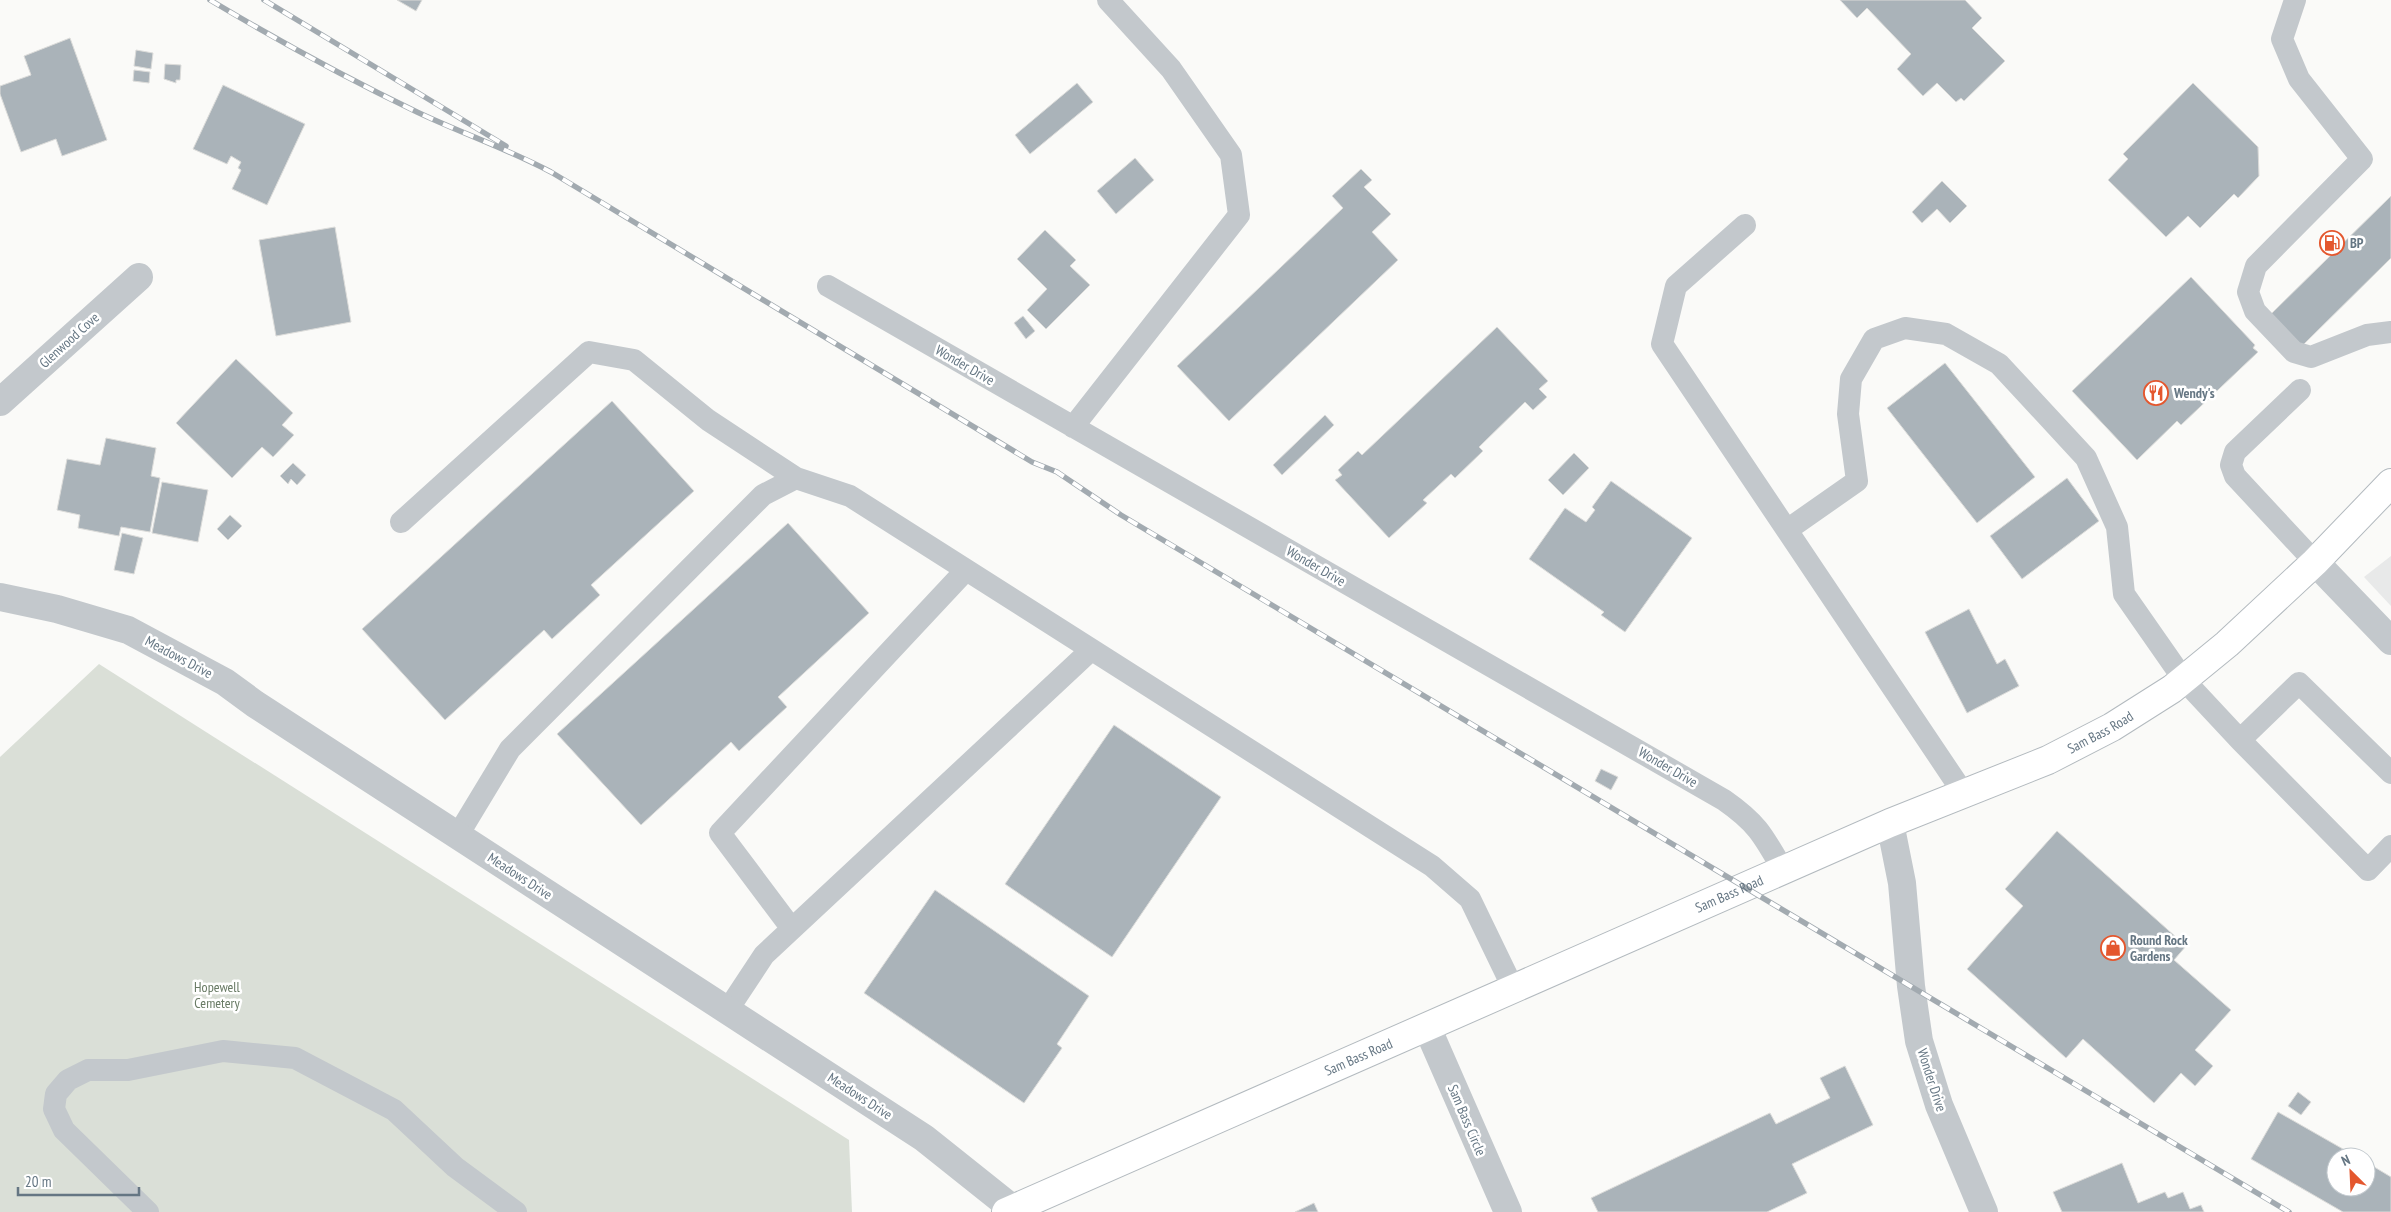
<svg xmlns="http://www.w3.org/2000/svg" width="2391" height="1212" font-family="'PT Sans Narrow',sans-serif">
<rect width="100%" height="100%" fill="#fafaf8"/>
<path fill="#e8e9e9" d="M2391,556V606L2364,577Z"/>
<path fill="#dadfd7" d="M99,664L849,1140L852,1212H0V757Z"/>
<path fill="#aab3b9" stroke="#dcdcda" d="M397,0H422L416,11Z
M1840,0H1965L1982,18L1972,28L2005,61L1964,101L1961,98L1956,102L1937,83L1923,96L1897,69L1911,54L1867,8L1857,18Z
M70,38L107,140L62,156L56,139L21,152L0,94V86L31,75L24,56Z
M136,50L153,53L151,69L134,66Z
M165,64L181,65L180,80H176V83L164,79Z
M134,70L150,72L149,83L133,81Z
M1077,83L1093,102L1030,154L1015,135Z
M2193,83L2258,147L2259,176L2238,198L2234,194L2200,228L2188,216L2166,237L2108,180L2128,159L2123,154Z
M223,85L305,124L267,205L232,189L241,170L238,168L241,162L231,156L227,164L193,149Z
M1135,158L1154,180L1116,214L1097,191Z
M1361,169L1372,180L1364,187L1391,214L1372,232L1398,260L1229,421L1177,366L1343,208L1332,196Z
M1942,181L1967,206L1950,223L1937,209L1922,223L1912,212Z
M2391,196V258L2302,346L2271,314Z
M335,227L351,322L276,336L259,240Z
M1045,230L1076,260L1070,266L1090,285L1046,329L1027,310L1047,289L1017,259Z
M2191,277L2255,345L2253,348L2258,352L2181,425L2177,421L2137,460L2072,391Z
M1023,316L1035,331L1026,339L1014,323Z
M1497,327L1548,381L1539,389L1547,397L1533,410L1525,402L1479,447L1483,451L1455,478L1451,474L1423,500L1427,503L1389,538L1335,480L1342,475L1338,470L1358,451L1362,455Z
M236,359L293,413L282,425L294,435L273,457L262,447L232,478L176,423Z
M1945,363L2035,477L1977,523L1887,408Z
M612,401L694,491L591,585L600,595L552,639L544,630L445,720L362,629Z
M1325,415L1334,425L1282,475L1273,465Z
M106,438L156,448L151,476L160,478L150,532L121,527L119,536L78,528L80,515L57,510L67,459L100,465Z
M1574,453L1589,468L1563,495L1548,480Z
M293,463L306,475L297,485L291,479L288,484L280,476Z
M2067,478L2099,521L2022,579L1990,536Z
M1611,481L1692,538L1625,632L1601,615L1604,612L1529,559L1565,508L1586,522L1595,510L1592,507Z
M162,482L208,490L198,542L152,533Z
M230,515L242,526L228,540L217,529Z
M788,523L869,613L778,697L787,707L739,751L731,742L641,825L557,734Z
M122,533L143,538L134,574L114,570Z
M1969,609L1997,664L2005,659L2019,686L1967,713L1925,632Z
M1114,725L1221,797L1112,957L1005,884Z
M1601,769L1618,777L1611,790L1595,781Z
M2057,831L2186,946L2174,960L2231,1010L2195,1050L2213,1066L2195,1086L2181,1073L2154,1103L2083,1039L2066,1058L1967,969L2023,906L2005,889Z
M935,890L1089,996L1057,1044L1062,1048L1024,1103L864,993Z
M1845,1066L1873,1125L1792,1164L1807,1193L1767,1212H1598L1591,1198L1770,1113L1776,1124L1830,1098L1820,1078Z
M2298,1092L2311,1102L2301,1115L2288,1106Z
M2278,1112L2357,1157H2336V1187H2366V1162L2391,1177V1212H2343L2251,1159Z
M2122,1163L2138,1203L2165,1192L2168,1198L2183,1192L2190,1209L2201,1205L2204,1212H2062L2053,1192Z
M1314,1203L1318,1212H1295Z"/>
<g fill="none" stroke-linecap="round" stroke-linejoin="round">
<defs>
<g id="secondary">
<path id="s1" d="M1006,1212L1890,823L2048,760L2112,727L2172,689L2227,644L2315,562L2391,483"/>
</g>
</defs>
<use href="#secondary" stroke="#b3babf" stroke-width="30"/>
<path stroke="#c3c8cc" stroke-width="22" d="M2295,0L2282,39L2299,79L2362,159L2256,266L2248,292L2255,311L2294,352L2311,357L2367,335L2391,332
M1745,225L1676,286L1662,344L1964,794
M828,286L1724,800C1757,823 1763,835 1783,870
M2300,390L2235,452L2231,465L2235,476L2315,562
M1073,427L1239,215L1231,155L1171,69L1108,0
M401,522L589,352L634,360L708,420L796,478
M1787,530L1857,481L1848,414L1851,379L1874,339L1905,328L1946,334L1999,364L2086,458L2117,527L2124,594L2184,680L2240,740L2299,683L2391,773
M2240,740L2368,870L2391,846
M458,835L510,749L763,495L796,478L850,496L1432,866L1470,899L1513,988
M792,929L720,833L966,570
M727,1011L764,955L1091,650
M148,1212L64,1130L54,1109L56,1094L68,1080L88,1070H128L223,1051L295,1058L394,1110L455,1167L516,1212"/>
<path stroke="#c3c8cc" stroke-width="28" d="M0,402L139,277
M2315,562L2391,641
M0,597L57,609L128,630L225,682L255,704L924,1138L1013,1209
M1890,823L1902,883L1911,986L1919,1041L1939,1105L1984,1212
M1427,1027L1508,1212"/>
<use href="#secondary" stroke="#fff" stroke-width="28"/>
<defs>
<path id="rail" d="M210,0C277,40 346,78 417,112C461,133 508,149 551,172L1032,462L1057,472L1121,515L2289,1212
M264,0L506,146"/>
</defs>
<use href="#rail" stroke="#a2aab0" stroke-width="5.5"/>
<use href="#rail" stroke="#fff" stroke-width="4" stroke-dasharray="11" stroke-linecap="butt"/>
</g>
<defs>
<symbol id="fuel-ring" viewBox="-11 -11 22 22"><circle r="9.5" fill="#fff" stroke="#e4572e" stroke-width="1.5"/><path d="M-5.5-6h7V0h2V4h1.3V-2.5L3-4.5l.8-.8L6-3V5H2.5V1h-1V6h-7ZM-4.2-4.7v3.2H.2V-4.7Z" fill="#e4572e"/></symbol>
<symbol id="restaurant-ring" viewBox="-11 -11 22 22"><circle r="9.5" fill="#fff" stroke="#e4572e" stroke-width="1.5"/><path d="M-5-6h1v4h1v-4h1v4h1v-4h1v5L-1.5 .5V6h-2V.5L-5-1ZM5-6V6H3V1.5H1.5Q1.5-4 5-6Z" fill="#e4572e"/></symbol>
<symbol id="shop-ring" viewBox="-11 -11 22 22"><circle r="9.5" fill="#fff" stroke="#e4572e" stroke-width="1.5"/><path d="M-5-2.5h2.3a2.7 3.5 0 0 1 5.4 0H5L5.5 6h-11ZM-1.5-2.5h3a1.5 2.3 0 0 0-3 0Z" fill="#e4572e"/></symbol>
</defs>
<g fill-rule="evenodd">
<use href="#fuel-ring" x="2318" y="229" width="28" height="28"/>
<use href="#restaurant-ring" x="2142" y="379" width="28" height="28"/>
<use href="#shop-ring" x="2099" y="934" width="28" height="28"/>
</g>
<g text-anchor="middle" stroke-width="5" stroke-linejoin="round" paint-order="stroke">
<g font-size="14" font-weight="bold" fill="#657683" stroke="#fff" text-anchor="start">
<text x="2350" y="248">BP</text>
<text x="2174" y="398">Wendy's</text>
<text x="2130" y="945">Round Rock<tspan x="2130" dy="16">Gardens</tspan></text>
</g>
<g font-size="14" fill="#657683" stroke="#fff">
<text transform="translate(69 340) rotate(-42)" y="5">Glenwood Cove</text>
<text transform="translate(965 365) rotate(30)" y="5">Wonder Drive</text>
<text transform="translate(1316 566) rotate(30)" y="5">Wonder Drive</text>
<text transform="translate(179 657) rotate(28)" y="5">Meadows Drive</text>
<text dy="5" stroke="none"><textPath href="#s1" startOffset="1195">Sam Bass Road</textPath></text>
<text transform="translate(1668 767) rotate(30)" y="5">Wonder Drive</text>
<text transform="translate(520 876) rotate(33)" y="5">Meadows Drive</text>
<text dy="5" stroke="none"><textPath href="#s1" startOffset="790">Sam Bass Road</textPath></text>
<text dy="5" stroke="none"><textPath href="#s1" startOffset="385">Sam Bass Road</textPath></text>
<text transform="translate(1932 1080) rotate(72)" y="5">Wonder Drive</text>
<text transform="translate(860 1096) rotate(33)" y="5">Meadows Drive</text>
<text transform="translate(1467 1120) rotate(67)" y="5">Sam Bass Circle</text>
</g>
<g font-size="14" fill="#687a64" stroke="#fff">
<text x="217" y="992">Hopewell<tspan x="217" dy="16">Cemetery</tspan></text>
</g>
</g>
<g transform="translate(2351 1172) rotate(336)"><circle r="24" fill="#ffffff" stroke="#c1c8cd"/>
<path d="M0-4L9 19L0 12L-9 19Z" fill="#e4572e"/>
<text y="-8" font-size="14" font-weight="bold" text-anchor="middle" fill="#657683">N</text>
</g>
<path d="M18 1187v8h121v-8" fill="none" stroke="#657683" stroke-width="2.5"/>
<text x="25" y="1187" font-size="15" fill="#657683" stroke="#ffffff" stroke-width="4" paint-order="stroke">20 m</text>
</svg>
